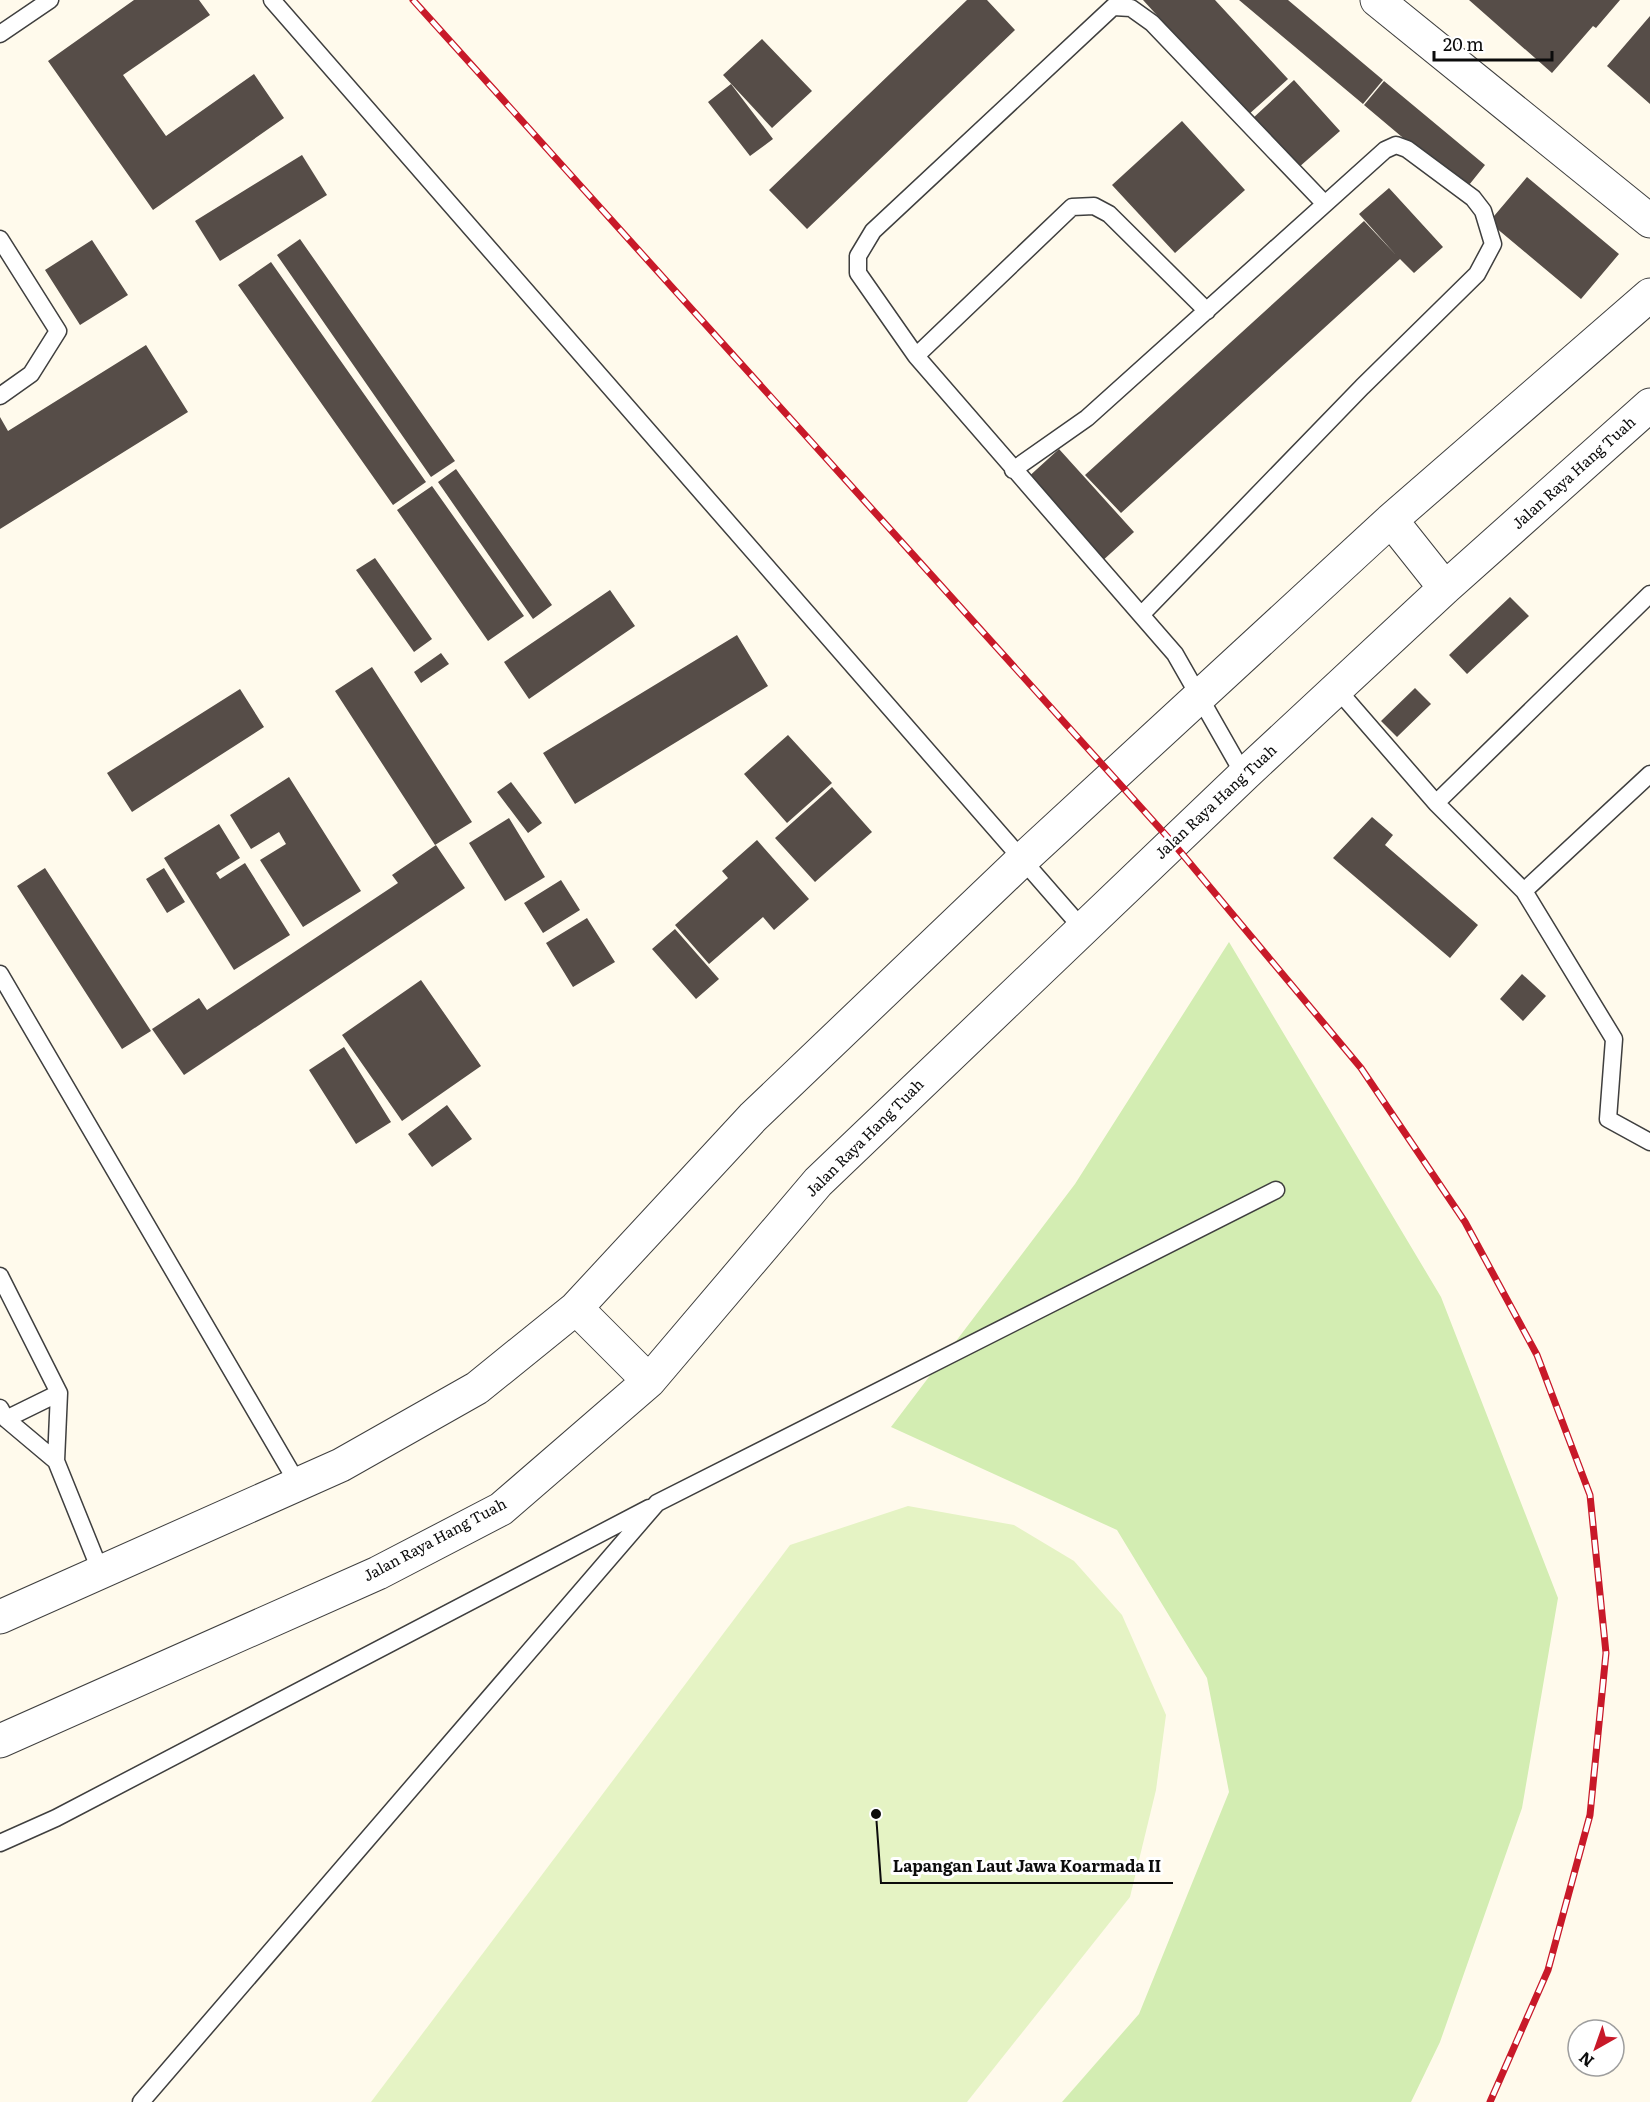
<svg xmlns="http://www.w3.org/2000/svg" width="1650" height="2102" font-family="Literata,serif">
<rect width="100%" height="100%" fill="#fffaec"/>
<path fill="#d3edb2" d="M1229,942L1441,1297L1558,1598L1522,1808L1440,2042L1411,2102H1062L1139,2014L1229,1792L1207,1678L1117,1530L891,1427L1075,1184Z"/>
<path fill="#e5f3c4" d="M908,1506L1014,1525L1074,1561L1122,1615L1166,1715L1156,1790L1130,1897L967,2102H371L790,1545Z"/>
<path fill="#564d48" d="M134,0H199L210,15L123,75L166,136L254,74L284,118L153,210L48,61Z
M967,0H987L1015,30L807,229L769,190Z
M1143,0H1215L1288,79L1248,115Z
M1239,0H1288L1383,80L1363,104Z
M1469,0H1620L1596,28L1593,26L1552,73Z
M1650,16V104L1607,66Z
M762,39L812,91L772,128L723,75Z
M1294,80L1340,131L1298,168L1252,119Z
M1384,81L1485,165L1465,190L1364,105Z
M731,84L773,139L750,156L708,102Z
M1182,121L1245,190L1175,253L1112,185Z
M302,155L327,195L220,261L195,221Z
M1527,177L1619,254L1581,299L1489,222Z
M1389,188L1443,247L1414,273L1400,259L1121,513L1085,475L1364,221L1396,255L1359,214Z
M300,239L455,461L431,477L277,255Z
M92,240L128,295L80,325L45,270Z
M271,262L426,482L393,505L238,285Z
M146,345L188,412L0,529V417L8,431Z
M1059,449L1134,532L1100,563L1025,480Z
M456,469L552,605L533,619L438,482Z
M432,486L524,616L488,641L397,510Z
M375,558L432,639L414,652L356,570Z
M610,590L635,626L529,699L504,662Z
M1510,597L1529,616L1467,674L1449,655Z
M737,635L768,686L575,804L543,753Z
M441,653L449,664L421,683L414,672Z
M372,667L472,822L435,845L335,691Z
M1415,688L1431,704L1397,737L1381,721Z
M240,689L264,727L132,812L107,773Z
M788,735L832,783L787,823L744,774Z
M289,777L361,891L303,927L260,860L286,844L279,832L251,849L230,815Z
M511,782L542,823L528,833L497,792Z
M832,787L872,832L815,882L775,838Z
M1372,817L1393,835L1385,845L1478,925L1450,958L1333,858Z
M509,818L545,877L505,901L469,843Z
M219,824L240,858L216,873L220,879L245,863L290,935L234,970L164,858Z
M757,840L809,899L774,930L763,917L709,964L675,925L728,878L722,871Z
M436,845L465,888L184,1075L152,1029L199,998L207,1010L398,883L392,875Z
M45,868L151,1031L122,1049L17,886Z
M164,868L185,902L167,913L146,879Z
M561,880L580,910L543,933L524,903Z
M587,918L615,962L573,987L546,943Z
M675,929L719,979L696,999L652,949Z
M1522,974L1546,996L1523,1021L1500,999Z
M421,980L481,1066L402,1121L342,1035Z
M344,1047L391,1122L356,1144L309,1070Z
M447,1105L472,1139L432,1167L408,1134Z"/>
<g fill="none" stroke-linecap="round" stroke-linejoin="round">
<defs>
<path id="lane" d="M272,0L1082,928
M0,34L50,0
M0,239L58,331L31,374L0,396
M1207,311L1109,214L1094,206L1072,207L916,356L1175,654L1244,775
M916,356L858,273V256L873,231L1113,7L1131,8L1152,23L1325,204
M1013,470L1087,418L1385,150L1396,145L1407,149L1473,198L1483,211L1493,244L1477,274L1362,387L1142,614
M1337,689L1436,803L1524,891L1614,1039L1608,1119L1650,1142
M1436,803L1650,594
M1524,891L1650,774
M0,974L298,1484
M0,1276L59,1393L56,1461L100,1570
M0,1408L6,1419L56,1461
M6,1419L59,1393
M0,1843L56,1818L649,1508
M141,2102L657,1503L1276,1190"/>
<path id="street" d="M1377,0L1650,221
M1391,520L1445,588
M576,1308L649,1381
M0,1617L341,1465L477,1388L576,1308L753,1117L1023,859L1391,520L1650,295
M0,1741L378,1573L501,1509L649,1381L818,1182L1244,775L1445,588L1650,405"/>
</defs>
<use href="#lane" stroke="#3f3f3f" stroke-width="19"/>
<use href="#street" stroke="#3f3f3f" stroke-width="35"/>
<use href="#lane" stroke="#fff" stroke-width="16"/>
<use href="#street" stroke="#fff" stroke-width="33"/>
<defs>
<path id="rail" d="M413,0L1173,843L1361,1068L1465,1222L1537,1355L1590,1495L1606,1653L1590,1815L1548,1970L1490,2102"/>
</defs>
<use href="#rail" stroke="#c81929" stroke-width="7"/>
<use href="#rail" stroke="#fff" stroke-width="4.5" stroke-dasharray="14" stroke-linecap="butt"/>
</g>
<g text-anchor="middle" stroke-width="6" stroke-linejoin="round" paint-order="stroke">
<g font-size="15" fill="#0c0c0c" stroke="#fff">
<text transform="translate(1574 473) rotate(-42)" y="5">Jalan Raya Hang Tuah</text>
<text transform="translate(1216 802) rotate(-43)" y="5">Jalan Raya Hang Tuah</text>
<text transform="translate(865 1138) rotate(-45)" y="5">Jalan Raya Hang Tuah</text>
<text transform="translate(435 1540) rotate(-28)" y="5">Jalan Raya Hang Tuah</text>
</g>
</g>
<path fill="none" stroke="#0c0c0c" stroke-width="2" d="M876 1814L881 1883H1173"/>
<circle fill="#0c0c0c" stroke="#fff" stroke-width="2" cx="876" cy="1814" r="6"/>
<g font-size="16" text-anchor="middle" font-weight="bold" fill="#0c0c0c" stroke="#fff" stroke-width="6" stroke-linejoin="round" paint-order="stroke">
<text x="1027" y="1872">Lapangan Laut Jawa Koarmada II</text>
</g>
<g transform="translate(1596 2048) rotate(220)"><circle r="28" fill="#ffffff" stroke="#9e9e9e" stroke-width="1.5"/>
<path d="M0-4.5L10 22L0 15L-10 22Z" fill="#c81929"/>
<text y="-9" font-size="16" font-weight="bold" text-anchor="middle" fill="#0c0c0c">N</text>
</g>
<path d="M1434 51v9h118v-9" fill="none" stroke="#0c0c0c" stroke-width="3"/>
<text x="1443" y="51" font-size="18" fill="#0c0c0c" stroke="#ffffff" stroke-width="4.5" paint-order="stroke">20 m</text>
</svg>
